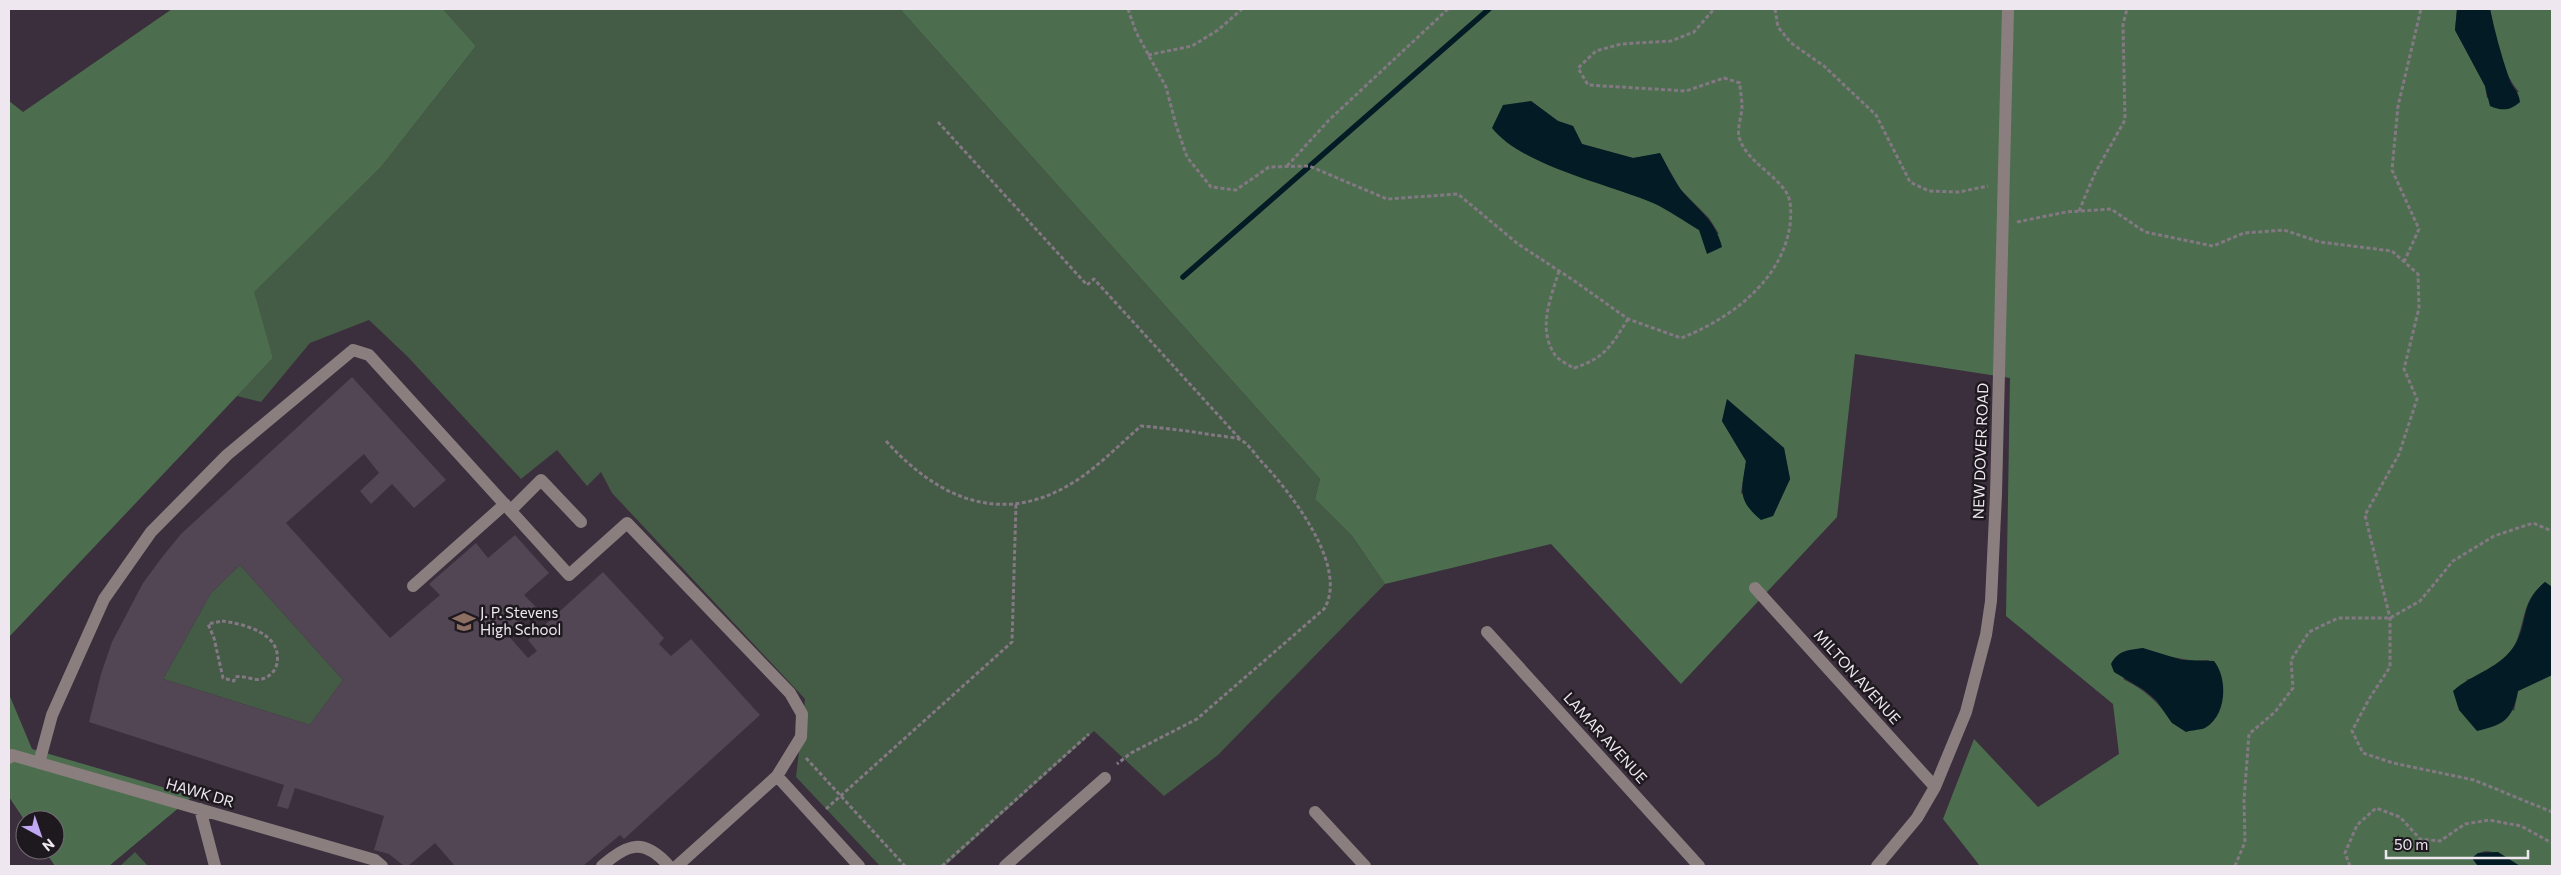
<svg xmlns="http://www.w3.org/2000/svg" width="2561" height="875" font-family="Commissioner,sans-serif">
<rect width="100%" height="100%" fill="#3b2e3d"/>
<path fill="#445b45" d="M443,9H900L1320,479L1315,499L1352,536L1385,584L1218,755L1164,796L1094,731L945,866H880L796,777L805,699L612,493L601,472L587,486L557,450L521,479L407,356L369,320L310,343L261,402L237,396L273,358L253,292L381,167L476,46Z
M240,565L343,680L310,725L163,679L211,593Z
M135,852L148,866H120Z"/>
<path fill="#4c6e4e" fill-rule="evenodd" d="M172,9H443L476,46L381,167L254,292L273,358L9,637V101L23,112Z
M900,9H2457L2455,30L2485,86L2487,98L2519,92C2500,70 2496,37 2490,9H2552V587L2545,582C2523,600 2526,616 2517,640C2509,660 2485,674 2466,680L2514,711L2518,691L2552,675V866C2543,866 2530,868 2521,866C2503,863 2493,840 2472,858L2478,866H1980L1943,819L1974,739L2038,807L2119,754L2113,704L2006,616L2010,378L1855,354L1837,517L1681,684L1551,544L1385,584L1352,536L1315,499L1320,479ZM1531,101L1558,121L1573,126L1582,144L1633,158L1660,154L1681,190L1709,218L1719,234L1699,230L1655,203L1582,177ZM1727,400L1784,448L1790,479L1773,516L1741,493L1746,461L1722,421ZM2166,656L2195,661L2209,660L2172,723C2159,702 2145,690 2123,679Z
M9,694L32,749L193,796L109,866H55L44,850H55V820L25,821L9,797Z"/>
<path fill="#021b25" d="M2457,9H2490C2495,32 2501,55 2509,78C2512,88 2519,91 2520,102C2510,111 2502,111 2490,106L2485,86L2455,30Z
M1531,101L1558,121L1573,126L1582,144L1633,158L1660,153C1667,165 1673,180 1682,191C1698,210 1716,221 1722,247L1707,254L1699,230C1684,221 1669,210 1653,203C1608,184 1522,166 1492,128L1503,105Z
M1727,399L1784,448L1790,479L1773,516L1761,520C1736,499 1742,490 1746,461L1722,421Z
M2545,582L2552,587V675L2518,691C2512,720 2505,724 2477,731L2459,710L2453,691C2473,673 2502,668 2516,643C2529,619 2520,603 2545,582Z
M2143,648L2182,660L2214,661C2228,678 2227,716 2205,728C2200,730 2192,730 2186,732L2172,723L2156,700L2144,690L2114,672L2111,664C2118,650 2129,650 2143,648Z
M2498,852L2520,866H2478L2472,858L2478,853Z"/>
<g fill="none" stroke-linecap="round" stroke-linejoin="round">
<path stroke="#021b25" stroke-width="5.5" d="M1183,277L1489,9"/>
</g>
<path fill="#524554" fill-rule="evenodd" d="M352,377L446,480L414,508L392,484L371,504L360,491L379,473L364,454L286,523L390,638L440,595L429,584L476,543L488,558L515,535L549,573L524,595L536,607L506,633L528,658L537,651L528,640L603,572L664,638L659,644L671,656L691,639L760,715L624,839L620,835L583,866H455L435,843L408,866H404L389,854L374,850L384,816L295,788L288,809L277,806L284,785L89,722L101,674L112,642L143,583L163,556L181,534ZM240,565L343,680L310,725L163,679L211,593Z"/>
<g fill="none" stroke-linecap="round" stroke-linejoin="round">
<path stroke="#837884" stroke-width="3" stroke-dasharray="4 2.5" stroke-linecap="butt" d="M1128,9L1136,32L1166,87L1176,125L1187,157L1211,187L1236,190L1269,167L1309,166L1387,199L1458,194L1518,244L1573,280L1628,319L1681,338C1730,319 1782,281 1790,225C1791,214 1792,201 1786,192C1773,172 1746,161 1739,137C1737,128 1742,115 1742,106C1742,99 1740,91 1740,83L1724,78L1686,91L1588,85L1578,68L1596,51L1621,44L1671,41L1694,32L1714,9
M1775,9L1778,27L1791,43L1824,66L1876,115L1910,182L1929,191L1959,192L1988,186
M1148,55L1192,46L1218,30L1242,9
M938,122L1087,285L1094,279L1240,439
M1287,166L1329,120L1448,9
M2079,211L2095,173L2125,120L2123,24L2127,9
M2017,222L2066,212L2111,209L2145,232L2213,246L2244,233L2284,230L2320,242L2392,251L2418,274L2419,308L2404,369L2417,399L2399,454L2365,515L2390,618V667L2369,699L2352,731L2363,753L2393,763L2474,780L2552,812
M2404,262L2419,229L2392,170L2398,106L2421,9
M1559,271C1551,298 1537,328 1555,355C1559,360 1568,365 1574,368C1605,358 1611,346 1628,319
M886,441C941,502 1007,528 1080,478C1102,463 1121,443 1141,426C1165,428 1189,431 1213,435C1221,436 1231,437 1239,439C1247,442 1255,454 1260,460C1289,490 1350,567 1324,609L1197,719L1131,753L1117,764
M222,621C244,624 282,633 277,663C276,670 270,677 262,679C254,681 244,675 235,677L234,681L223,678L214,638L208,624Z
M806,758L905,866
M826,809L1012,642L1016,504
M942,866L1089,734
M2235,866L2245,842L2244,800L2249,734L2275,712L2293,688L2291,660L2309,632L2338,618H2390L2420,601L2453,561L2494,536L2533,523L2552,531
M2350,866L2345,853L2357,825L2376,808L2400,817L2420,839L2440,841L2465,824L2489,820L2521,826L2552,843"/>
<path stroke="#8a7f7e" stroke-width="12" d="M511,510L541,480L581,522
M413,586L505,504
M1755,588L1935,787
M1487,632L1699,866
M9,758L12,755L375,860L382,866
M39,763L52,715L104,599L151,532L227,455L353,350L369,355L569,575L627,523L790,693L802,714L801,737L777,776L859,866
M200,809L215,866
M1315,812L1365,866
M602,866C628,843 644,838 669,866
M677,866L777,776
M1005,866L1105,778
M1877,866L1917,818L1935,787L1966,712L1986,635L1991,601L1996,494L2008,9"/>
</g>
<defs>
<symbol id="school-bare" viewBox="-9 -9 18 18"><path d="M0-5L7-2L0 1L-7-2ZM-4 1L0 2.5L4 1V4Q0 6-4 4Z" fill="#8d6e63" stroke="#1e191f" stroke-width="2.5" paint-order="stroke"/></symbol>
</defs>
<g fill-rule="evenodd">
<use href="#school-bare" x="448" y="606" width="32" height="32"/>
</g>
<g text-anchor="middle" stroke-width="5" stroke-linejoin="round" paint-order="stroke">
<g font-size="15" fill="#efe7f0" stroke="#1e191f">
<text transform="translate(1981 451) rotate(-88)" y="5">NEW DOVER ROAD</text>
<text transform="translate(1857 677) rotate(48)" y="5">MILTON AVENUE</text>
<text transform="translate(1605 738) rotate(48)" y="5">LAMAR AVENUE</text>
<text transform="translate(200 793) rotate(16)" y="5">HAWK DR</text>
</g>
<g font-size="15" fill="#efe7f0" stroke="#1e191f" text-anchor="start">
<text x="480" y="618">J. P. Stevens<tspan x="480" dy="17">High School</tspan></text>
</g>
</g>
<rect width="2561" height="875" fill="none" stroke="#efe7f0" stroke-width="20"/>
<g transform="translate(40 835) rotate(140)"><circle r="24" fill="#1e191f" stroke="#726b73"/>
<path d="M0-4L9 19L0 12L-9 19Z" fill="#c1a8f3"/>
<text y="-8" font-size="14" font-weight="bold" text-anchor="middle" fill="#efe7f0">N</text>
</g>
<path d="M2386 850v8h142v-8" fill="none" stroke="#efe7f0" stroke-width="2.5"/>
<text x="2394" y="850" font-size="15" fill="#efe7f0" stroke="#1e191f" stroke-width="4" paint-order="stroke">50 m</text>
</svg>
